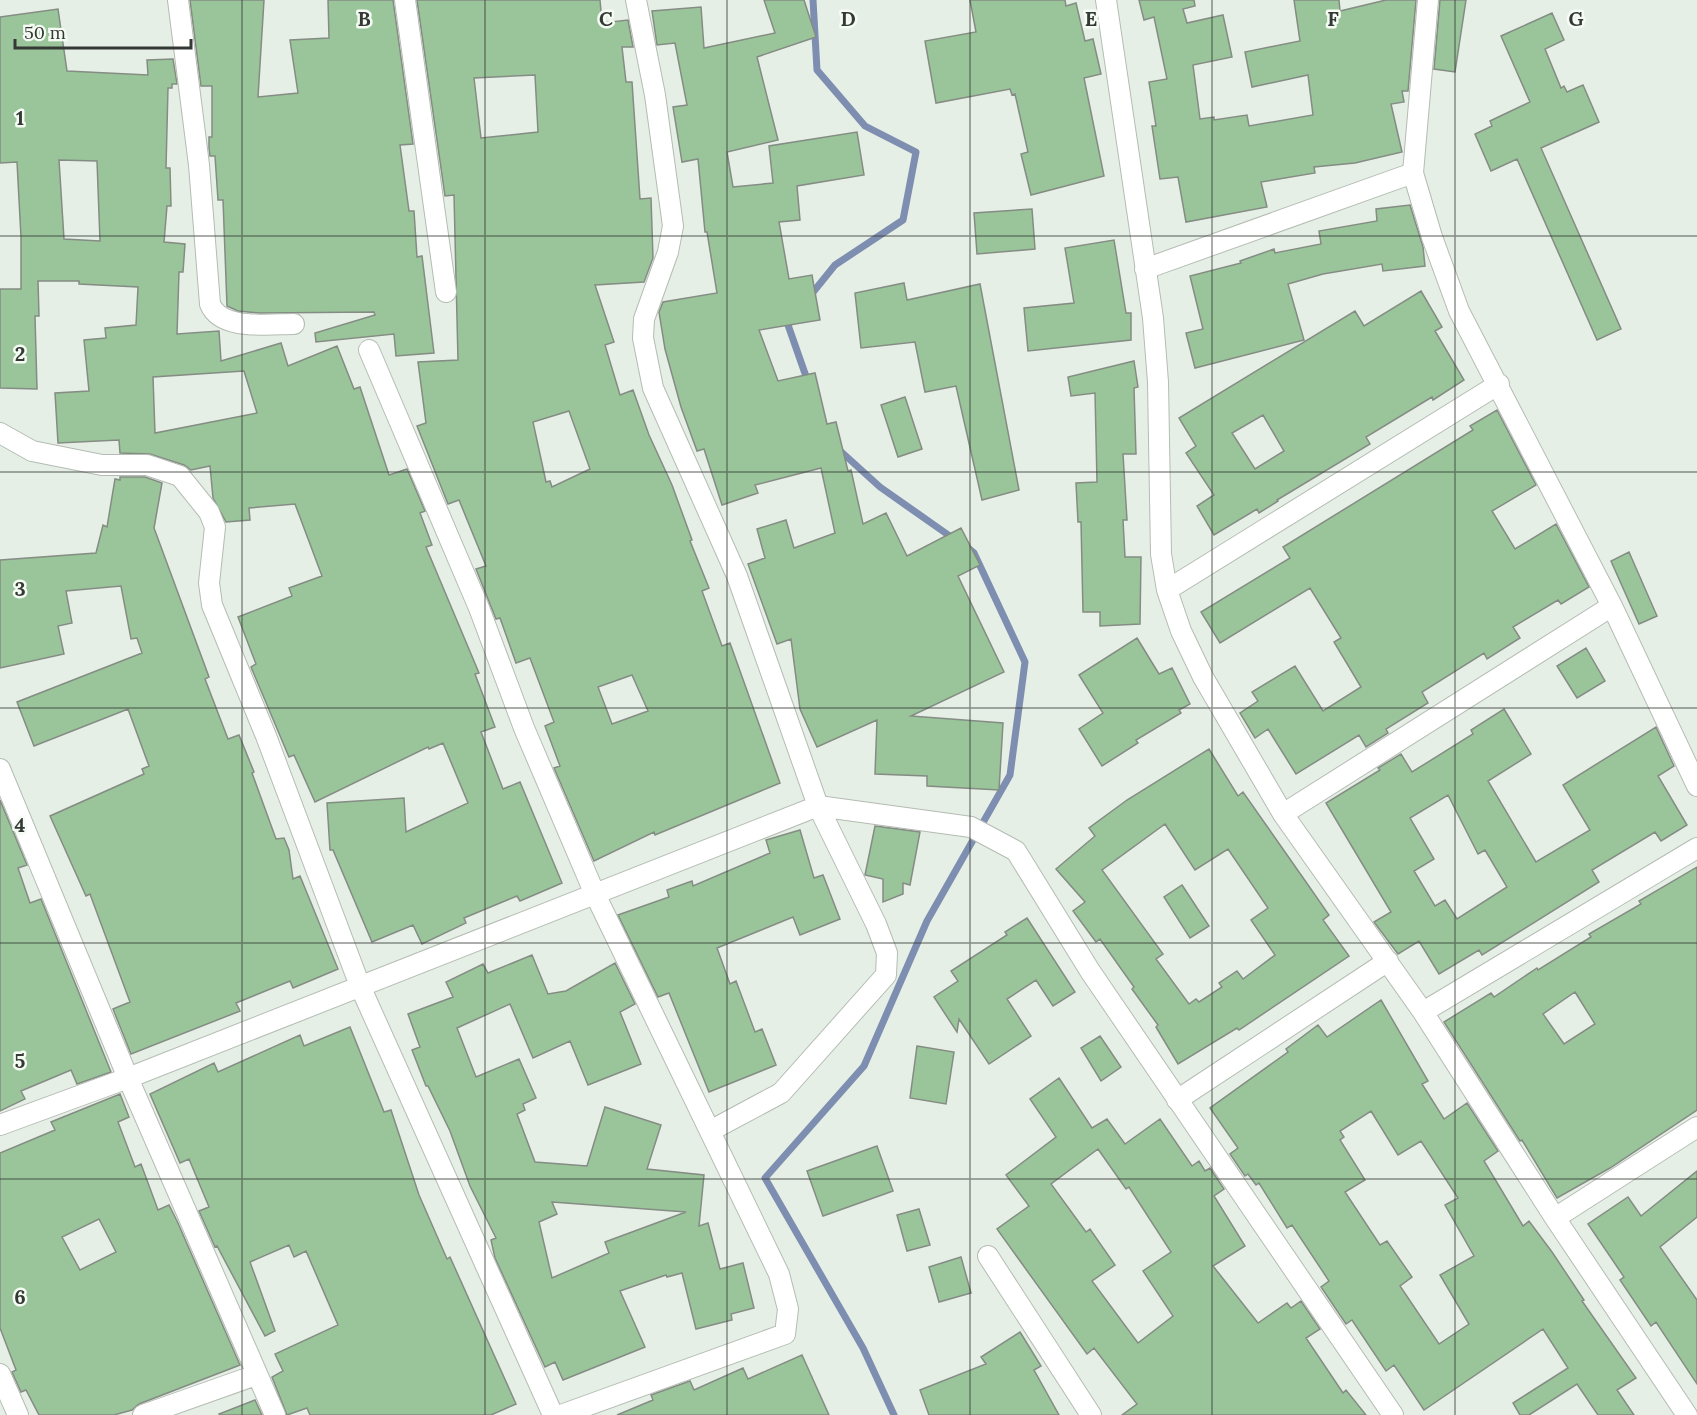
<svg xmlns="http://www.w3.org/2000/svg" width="1697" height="1415" font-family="Lora,serif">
<rect width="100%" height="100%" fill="#e6efe6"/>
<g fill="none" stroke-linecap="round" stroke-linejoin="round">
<path stroke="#7e8eb0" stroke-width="7" d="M810,296L835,265L903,220L916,152L865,126L817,70L813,0
M793,319L788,325L808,382
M837,448L880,487L954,539
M894,1415L863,1348L765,1178L864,1066L927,921L1010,775L1025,662L974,553L968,548"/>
</g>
<path fill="#9ac59a" stroke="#848c84" stroke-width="1.5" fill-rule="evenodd" d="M190,0H264L258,97L298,93L290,40L329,38L328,0H393L413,144L400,145L409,211H414L417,257L422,256L434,353L396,356L394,334L316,342L315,333L375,315L374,312L260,313L238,311L227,306L223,200H218L215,156H210L209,148V137H212V86H201Z
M417,0H600L602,23L628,20L633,47H622L626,82H632L640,199L651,198L653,258L644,282L595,285L614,342L605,345L620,395L633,390L649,435L672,485L692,540L690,541L709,588L702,591L722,646L730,643L780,783L655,835L654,832L594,861L554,768L560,766L545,726L554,722L530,658L516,663L500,618L496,619L476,569L486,566L459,500L448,504L417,426L426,423L418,362L458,360L454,195L445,196ZM535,75L538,132L481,138L474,78ZM569,411L590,469L552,487L550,481L546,482L533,422ZM632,675L648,711L612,724L598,687Z
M764,0H804L816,37L757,57L778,140L727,152L733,187L773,183L769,146L857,132L864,175L797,186L800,220L779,222L789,279L812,275L820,320L759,330L778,381L815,373L827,424L836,422L848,471L851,470L863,524L886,513L907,556L961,528L980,565L958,576L1004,672L911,716L1003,723L999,790L927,786V776L875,774L877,720L817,747L800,709L791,639L777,644L748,564L765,558L757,529L786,520L794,548L835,533L821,468L755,485L758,493L722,505L704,449L697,451L681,407L665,349L659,312L663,302L717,293L707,232H705L698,159L682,162L673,107L687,105L675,43L657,45L652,11L701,7L704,48L775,33Z
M970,0H1065L1066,6L1076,3L1085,41L1093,39L1101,74L1084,78L1104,176L1031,195L1021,154L1028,152L1015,94L1012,95L1010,89L936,103L925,41L976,32Z
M1139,0H1194L1195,6L1183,9L1187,23L1223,15L1232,57L1193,65L1200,119L1214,117V120L1247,115L1249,126L1313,115L1308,75L1252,87L1245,52L1300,41L1294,0H1339L1340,11L1386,0H1416L1408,91H1402L1404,102L1391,104L1402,152L1355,163L1314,167L1315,173L1261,182L1267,207L1186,222L1178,177L1160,179L1152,126H1156L1149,82L1167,79L1154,17L1144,20Z
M1440,0H1466L1455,72L1434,69Z
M58,9L67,71L148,75L147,60L173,59L177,84H172V88H168L166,168H170L171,206H167L164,242L185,244L183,272H179L177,334L219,331L221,361L281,343L288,366L337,346L354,389L360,387L389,475L407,469L425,511L420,513L432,545L426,547L479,673L475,674L495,727L481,732L503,789L520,782L562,883L520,901L517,896L464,918L466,923L422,944L413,925L372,942L333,850H330L327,803L404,798L406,832L468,803L443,743L429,749L428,747L315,802L294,755L289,757L251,667L256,664L238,617L292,596L289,588L322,576L295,504L249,508L250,520L226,522L213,498L210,466L191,470L184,465L150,454L120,453L119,440L58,443L55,393L89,391L84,340L106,338L105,328L136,325L138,287L79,284V281H38L39,316H35L37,389L0,388V289H21V237L17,162L0,163V17ZM59,160L97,161L100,241L64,239ZM244,371L257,413L155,433L153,377Z
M1552,13L1564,40L1545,49L1561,88L1564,86L1567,92L1583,85L1599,122L1541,148L1621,329L1597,340L1517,159L1491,171L1475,134L1492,126L1490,121L1530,102L1501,36Z
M1410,205L1423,247L1425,266L1383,271L1382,264L1323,274L1288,284L1304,340L1195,368L1186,333L1203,329L1190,276L1241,263L1240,261L1274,249L1275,253L1321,244L1319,231L1377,221L1376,209Z
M1032,209L1035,249L977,254L974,213Z
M1114,240L1126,313H1131V340L1028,351L1024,308L1074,303L1065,248Z
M904,283L907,300L980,284L1019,490L982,500L956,386L925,392L915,342L861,348L855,293Z
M1421,291L1442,327L1435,331L1464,380L1433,400L1432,397L1366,437L1370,444L1277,500L1278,501L1259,513L1257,509L1214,535L1197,506L1214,495L1186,453L1196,446L1179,418L1355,311L1364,326ZM1263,415L1284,451L1255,469L1232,433Z
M1134,361L1138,387L1134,388L1136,454H1123L1127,520H1123L1125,557H1141L1140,624L1100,626V612H1083L1081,522H1078L1076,483L1097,482L1095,393L1071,396L1068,377Z
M905,397L922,449L898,457L881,405Z
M1497,410L1536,485L1492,511L1515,549L1556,524L1589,587L1561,604L1558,600L1513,627L1520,638L1487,659L1484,653L1422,692L1428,703L1386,729L1388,733L1366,747L1359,735L1296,774L1268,729L1255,738L1240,713L1258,701L1252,692L1295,666L1323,711L1361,687L1334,642L1341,638L1310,588L1220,643L1201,612L1290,558L1283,547L1473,430L1470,426Z
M120,477H145L162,483L154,528L209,677L205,679L228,739L239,735L254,772L252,773L276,839L284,838L289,850L293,879L300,876L338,969L293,988L290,981L236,1003L240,1011L131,1054L113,1009L130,1002L90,894L86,896L50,816L144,774L142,769L149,766L128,709L34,746L17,702L142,653L137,638L131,639L121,586L66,591L72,623L58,626L64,654L0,668V560L96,553L103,525L107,527L115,479L120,480Z
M1629,552L1657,616L1639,624L1611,561Z
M1137,638L1159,674L1172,668L1190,704L1179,710L1181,713L1136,740L1138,743L1102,766L1079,729L1103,713L1079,675Z
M1586,648L1605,681L1577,698L1557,666Z
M1504,709L1531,754L1488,781L1536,862L1590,830L1563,785L1656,727L1674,766L1658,776L1687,825L1661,841L1655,832L1592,870L1599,882L1482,955L1479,950L1439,974L1419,941L1398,954L1374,922L1391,912L1326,803L1380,770L1378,768L1401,754L1412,772L1473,734L1471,730ZM1448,795L1478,854L1485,850L1507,887L1457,919L1445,900L1435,906L1414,871L1434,859L1410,818Z
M1209,749L1238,796L1243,792L1306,882L1329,915L1323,920L1349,956L1239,1030L1237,1028L1178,1064L1156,1027L1158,1025L1132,989L1134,987L1100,939L1096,942L1073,911L1085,902L1056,869L1095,836L1089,828L1127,800ZM1165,824L1195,870L1228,849L1268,908L1251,920L1275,955L1243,979L1237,971L1219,983L1222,987L1199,1002L1196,999L1189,1004L1156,959L1163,954L1102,870Z
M0,800L27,865L18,868L30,903L41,899L111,1072L77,1084L71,1070L21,1091L25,1099L0,1111Z
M875,826L920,832L910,885L903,883V894L883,902V879L865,875Z
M800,830L814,878L823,875L840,919L800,935L793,917L717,948L730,984L736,981L755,1032L762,1029L776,1065L709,1092L669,993L658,997L618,915L669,897L667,890L692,881L693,886L770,853L766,840Z
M1697,867V1110L1610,1168L1557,1198L1522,1140L1520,1141L1444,1022L1491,993L1494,997L1537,968L1538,970L1591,937L1589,934L1641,904L1639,901ZM1575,992L1595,1024L1564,1044L1543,1014Z
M1182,885L1209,926L1190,938L1164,897Z
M1027,918L1075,992L1053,1006L1036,980L1007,999L1031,1036L989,1064L959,1019L957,1032L934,997L958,981L951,971L1007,935L1005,932Z
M532,955L548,994L566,991L615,963L635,1004L620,1012L641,1064L588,1085L570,1041L533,1058L510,1004L457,1028L476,1077L519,1059L536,1098L523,1104L525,1110L517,1114L535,1162L587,1166L605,1107L661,1125L647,1169L704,1175L699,1226L708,1223L720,1269L743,1263L754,1308L731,1314L732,1320L696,1329L682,1273L667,1277L666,1275L620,1291L645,1347L563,1380L555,1362L545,1367L495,1258L491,1240L496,1238L470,1186L450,1131L428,1086H426L412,1050L420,1047L408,1014L453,997L446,982L483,964L488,973ZM552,1202L686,1212L605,1242L609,1253L552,1278L539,1222L557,1214Z
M1381,1000L1428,1081L1422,1084L1444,1119L1467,1103L1498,1151L1484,1161L1523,1226L1529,1221L1552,1252L1584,1300L1582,1301L1636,1378L1617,1390L1634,1415H1598L1577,1384L1529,1415H1520L1513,1403L1568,1368L1543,1329L1424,1410L1394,1365L1386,1371L1352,1320L1346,1324L1321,1287L1329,1281L1292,1225L1287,1228L1259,1183L1256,1185L1248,1174L1245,1176L1230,1154L1238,1148L1210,1108L1288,1052L1286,1049L1318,1025L1327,1037ZM1371,1111L1398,1155L1421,1141L1458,1198L1445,1205L1474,1256L1440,1275L1469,1324L1439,1344L1400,1286L1412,1277L1387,1241L1380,1245L1345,1192L1365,1180L1340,1140L1344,1137L1340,1131Z
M350,1027L384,1112L391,1110L419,1195L447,1259L450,1257L516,1404L491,1415H310L307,1408L287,1415L272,1377L283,1371L275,1354L338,1325L306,1251L294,1257L289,1245L250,1262L275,1331L265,1336L217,1246L215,1247L199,1211L209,1207L189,1159L180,1163L150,1094L214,1063L218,1072L300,1035L304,1046Z
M1100,1036L1121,1067L1101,1081L1081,1048Z
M917,1046L954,1052L946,1104L910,1098Z
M1059,1078L1092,1128L1107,1119L1125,1144L1160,1119L1192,1166L1199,1161L1205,1171L1210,1168L1224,1189L1214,1196L1245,1246L1213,1266L1258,1323L1287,1303L1291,1308L1301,1301L1320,1329L1306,1338L1343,1393L1346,1390L1366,1415H1122L1137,1404L1094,1348L1087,1354L997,1229L1029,1206L1006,1175L1056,1137L1030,1099ZM1098,1149L1126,1189L1129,1187L1171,1252L1143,1271L1173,1316L1138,1343L1092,1281L1115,1265L1090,1229L1086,1232L1051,1184Z
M120,1094L129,1117L118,1122L135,1167L141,1164L158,1210L169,1205L177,1221L240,1365L139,1404L132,1410L114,1415H39L26,1390L21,1392L12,1372L16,1370L0,1328V1153L55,1130L51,1122ZM99,1219L116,1252L80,1270L62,1237Z
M877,1146L893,1191L823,1216L807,1171Z
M1697,1171V1217L1660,1247L1697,1300V1384L1656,1322L1651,1326L1620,1280L1624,1277L1588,1224L1628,1197L1641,1216Z
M919,1209L930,1245L907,1251L897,1215Z
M961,1257L971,1293L939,1302L929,1267Z
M1020,1332L1041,1366L1034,1370L1059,1415H929L920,1390L986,1364L981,1357Z
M802,1355L829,1415H617L653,1400L651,1395L690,1381L694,1390L743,1368L748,1379Z
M255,1400L262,1415H220L219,1414Z"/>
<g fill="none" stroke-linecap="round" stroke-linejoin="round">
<defs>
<path id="minor" d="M178,0L199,165L210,304C221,331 269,324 294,324
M405,0L446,292
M636,0L655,95L673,226L668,252L644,319L643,338L653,388L737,576L818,806L876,924L887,953L886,975L781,1093L710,1131
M1106,0L1153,318L1158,382L1161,554L1167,590L1181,631L1203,677L1283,814L1423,1012L1555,1218L1687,1415
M1428,0L1413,173L1432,237L1459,311L1612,606L1697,786
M1145,269L1413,173
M369,350L479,608L524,728L594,892L779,1274L788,1309L785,1334L561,1415
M0,433L32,451L102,465H147L180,476L209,512L215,527L209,583L212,605L266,736L360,986L553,1415
M1167,590L1499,384
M0,769L128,1078L275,1415
M1283,814L1612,606
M1423,1012L1697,848
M1177,1100L1388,961
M0,1125L128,1078L818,806L971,827L1016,851L1090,971L1393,1415
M1555,1218L1697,1127
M988,1256L1091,1415
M0,1374L18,1415
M143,1415L256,1375"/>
</defs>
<use href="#minor" stroke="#b4bcb3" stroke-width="22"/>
<use href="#minor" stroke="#fff" stroke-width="20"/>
</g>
<path fill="none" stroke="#353935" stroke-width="1.5" stroke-opacity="0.55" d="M242,0V1415M485,0V1415M727,0V1415M970,0V1415M1212,0V1415M1455,0V1415M0,236H1697M0,472H1697M0,708H1697M0,943H1697M0,1179H1697"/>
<g font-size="20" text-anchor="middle" font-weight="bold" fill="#353935" stroke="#f4fcf3" stroke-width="5" stroke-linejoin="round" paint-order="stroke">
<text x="364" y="26">B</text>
<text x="606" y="26">C</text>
<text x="848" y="26">D</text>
<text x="1091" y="26">E</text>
<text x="1333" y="26">F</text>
<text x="1576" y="26">G</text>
<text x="20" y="125">1</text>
<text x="20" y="361">2</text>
<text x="20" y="596">3</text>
<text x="20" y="832">4</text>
<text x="20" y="1068">5</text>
<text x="20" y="1304">6</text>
</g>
<path d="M15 39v9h176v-9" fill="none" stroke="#353935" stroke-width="3"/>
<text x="24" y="39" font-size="18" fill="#353935" stroke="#f4fcf3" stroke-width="4.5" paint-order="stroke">50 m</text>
</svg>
